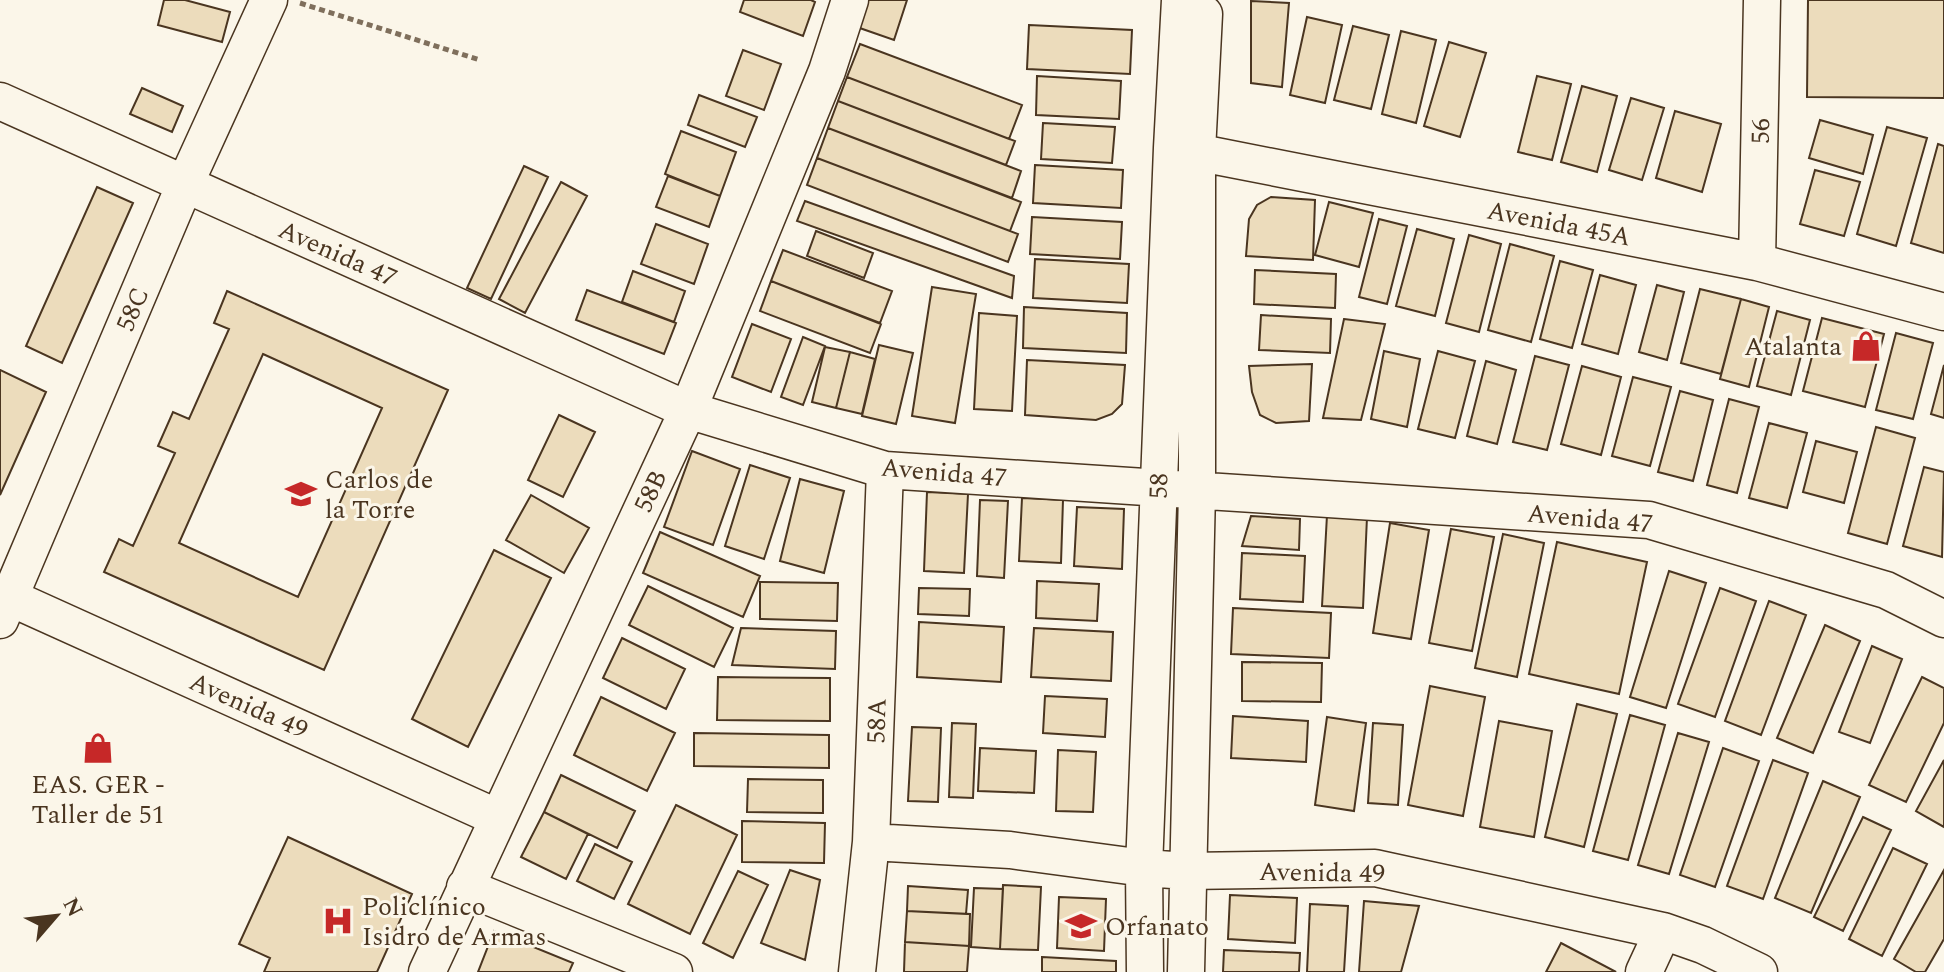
<svg xmlns="http://www.w3.org/2000/svg" width="1944" height="972" font-family="Spectral,serif">
<rect width="100%" height="100%" fill="#fbf6e9"/>
<path fill="#ecdcbc" stroke="#4a3520" stroke-width="2" fill-rule="evenodd" d="M164,0H185L230,12L222,42L158,25Z
M744,0H811L815,2L803,36L740,12Z
M862,0H907L894,40L854,26Z
M1808,0H1944V98L1807,97Z
M1251,1L1289,3L1282,87L1251,83Z
M1307,17L1342,25L1325,103L1290,95Z
M1029,25L1132,30L1130,74L1027,69Z
M1353,26L1389,35L1371,109L1334,100Z
M1401,31L1436,40L1416,123L1382,114Z
M1449,42L1486,53L1460,137L1424,126Z
M860,44L1022,105L1009,139L847,77Z
M743,50L781,64L764,110L726,96Z
M1037,76L1121,81L1119,119L1036,115Z
M1537,76L1571,84L1552,160L1518,152Z
M847,77L1015,141L1006,165L838,101Z
M1582,86L1617,96L1597,172L1561,162Z
M142,88L183,106L172,132L130,114Z
M699,95L757,117L745,147L688,125Z
M1631,98L1664,108L1642,180L1609,170Z
M838,101L1021,171L1012,198L828,128Z
M1675,111L1721,124L1702,192L1656,178Z
M1820,120L1873,135L1863,174L1809,158Z
M1043,123L1115,127L1112,163L1041,159Z
M1887,127L1927,138L1896,246L1857,234Z
M828,128L1021,202L1010,231L817,158Z
M681,131L736,152L720,196L665,174Z
M1938,144L1944,146V253L1911,243Z
M817,158L1018,234L1008,262L807,185Z
M1035,165L1123,170L1121,208L1033,203Z
M524,166L548,177L491,299L467,288Z
M1815,170L1860,182L1844,236L1800,224Z
M668,176L720,196L709,227L656,207Z
M561,182L587,196L525,313L499,299Z
M97,187L133,203L62,363L26,346Z
M1271,197L1315,200L1313,260L1246,256L1249,219L1257,205Z
M805,201L1014,276L1012,298L797,221Z
M1329,202L1373,213L1359,267L1315,255Z
M1032,217L1122,222L1120,259L1030,254Z
M1379,219L1407,226L1387,304L1359,297Z
M656,224L708,244L694,284L641,264Z
M1417,229L1454,239L1435,316L1396,306Z
M816,231L873,253L864,278L807,256Z
M1469,235L1501,244L1479,332L1446,323Z
M1510,244L1554,256L1531,342L1488,330Z
M783,250L892,291L880,323L771,281Z
M1035,259L1129,264L1127,303L1033,298Z
M1560,261L1593,270L1572,348L1540,339Z
M1255,270L1336,274L1335,308L1254,304Z
M633,271L685,291L674,322L622,302Z
M1600,275L1636,285L1618,354L1582,344Z
M771,281L881,324L870,353L760,311Z
M1657,285L1684,292L1667,360L1639,352Z
M932,287L976,294L955,423L912,416Z
M1700,289L1741,299L1721,374L1681,363Z
M587,290L676,323L664,354L576,320Z
M227,291L448,390L324,670L104,572L119,539L133,546L175,453L158,446L173,412L189,419L229,329L214,323ZM263,354L382,408L298,597L179,543Z
M1741,299L1769,307L1749,387L1720,379Z
M1024,307L1127,313L1126,353L1023,348Z
M1777,311L1810,320L1791,395L1757,386Z
M979,313L1017,316L1012,411L974,409Z
M1261,315L1331,319L1330,353L1259,350Z
M1822,318L1884,334L1865,407L1803,391Z
M1344,319L1385,324L1361,420L1323,418Z
M752,324L791,339L771,392L732,377Z
M1896,333L1933,343L1913,419L1876,410Z
M803,337L825,346L803,405L781,397Z
M879,345L913,353L896,424L862,416Z
M825,347L850,352L836,408L812,402Z
M1384,351L1420,359L1407,427L1371,419Z
M1438,351L1475,361L1455,438L1418,429Z
M850,352L875,359L862,414L836,408Z
M1535,356L1569,365L1547,450L1513,442Z
M1027,360L1125,365L1122,404L1112,414L1096,420L1025,415Z
M1486,361L1516,370L1497,444L1467,436Z
M1312,364L1309,421L1276,423L1260,415L1252,392L1249,366Z
M1944,365V418L1931,414Z
M1582,366L1621,377L1601,455L1561,444Z
M0,370L46,392L0,495Z
M1633,377L1671,387L1650,466L1612,456Z
M1680,391L1713,400L1693,481L1658,472Z
M1729,399L1759,407L1737,493L1707,485Z
M559,415L595,432L563,497L528,480Z
M1769,423L1807,433L1787,508L1749,498Z
M1876,427L1915,438L1887,544L1848,533Z
M1816,441L1857,452L1844,503L1803,492Z
M692,451L740,469L713,545L664,527Z
M750,465L790,478L764,559L725,546Z
M1924,467L1944,472L1942,557L1903,546Z
M800,479L844,491L824,573L780,561Z
M927,492L968,494L964,573L924,571Z
M531,495L589,528L564,573L506,540Z
M1022,498L1063,500L1061,563L1019,561Z
M980,500L1008,501L1004,578L977,576Z
M1077,507L1124,509L1122,569L1074,566Z
M1327,515L1367,517L1363,608L1322,606Z
M1251,516L1300,519L1299,550L1242,546Z
M1390,523L1429,530L1411,639L1373,633Z
M1451,529L1494,537L1472,651L1429,643Z
M660,532L760,576L743,617L643,573Z
M1503,534L1544,543L1517,677L1475,668Z
M1557,542L1647,562L1619,694L1529,674Z
M494,550L551,578L468,747L412,719Z
M1242,553L1305,556L1303,602L1240,599Z
M1669,571L1706,583L1666,708L1630,697Z
M1037,581L1099,584L1097,621L1036,618Z
M760,582L838,583L837,621L760,619Z
M648,586L733,628L714,667L629,625Z
M919,588L970,589L969,616L918,614Z
M1720,588L1756,601L1715,717L1678,704Z
M1769,601L1806,615L1761,735L1725,721Z
M1233,608L1331,613L1329,658L1231,654Z
M919,622L1004,627L1001,682L917,677Z
M1825,625L1860,641L1813,753L1777,738Z
M741,628L836,631L835,669L732,665Z
M1034,628L1113,632L1111,681L1031,677Z
M622,638L685,669L666,709L603,678Z
M1872,646L1902,659L1870,743L1839,732Z
M1242,662L1322,663L1321,702L1242,701Z
M718,677L830,678V721L717,720Z
M1922,677L1944,688V723L1906,802L1869,785Z
M1430,686L1485,697L1463,816L1408,805Z
M1045,696L1107,699L1105,737L1043,733Z
M601,697L675,733L647,791L574,755Z
M1577,704L1617,714L1584,847L1545,837Z
M1630,715L1665,725L1628,860L1593,851Z
M1233,716L1308,721L1306,762L1231,758Z
M1327,717L1366,723L1354,811L1315,805Z
M1499,721L1552,731L1534,837L1480,827Z
M952,723L976,724L973,798L949,797Z
M1373,723L1403,725L1398,805L1368,803Z
M912,727L941,728L938,802L908,801Z
M694,733L829,735V768L694,766Z
M1678,733L1709,742L1669,874L1638,865Z
M980,748L1036,751L1034,793L978,791Z
M1723,748L1759,761L1715,887L1680,875Z
M1058,750L1096,752L1093,812L1056,811Z
M1773,760L1808,773L1763,899L1727,886Z
M1944,760V827L1916,811Z
M561,775L635,811L617,848L544,812Z
M748,779L823,780V813L747,812Z
M1823,781L1860,797L1811,913L1775,898Z
M676,805L737,835L690,934L628,904Z
M544,812L588,834L566,879L521,857Z
M1863,817L1891,830L1843,931L1814,917Z
M742,821L825,823L824,863L742,862Z
M288,837L412,894L377,972H264L270,958L239,944Z
M595,844L632,862L614,899L577,881Z
M1893,848L1927,864L1882,956L1849,939Z
M790,870L820,880L805,960L761,943Z
M1944,870V939L1925,972H1916L1894,959Z
M738,871L768,885L733,958L703,943Z
M1003,885L1041,887L1038,950L1000,949Z
M908,886L968,890L966,914L907,911Z
M974,888L1003,889L1000,949L971,947Z
M1230,895L1297,898L1295,943L1228,939Z
M1059,897L1106,899L1104,951L1057,948Z
M1364,901L1419,906L1401,972H1359Z
M1310,904L1348,906L1344,972H1307Z
M907,911L970,914L969,946L905,942Z
M494,931L573,963L569,972H478Z
M905,942L969,946L967,972H904Z
M1561,943L1616,972H1546Z
M1224,950L1300,953L1299,972H1223Z
M1042,957L1116,961V972H1042Z"/>
<g fill="none" stroke-linecap="round" stroke-linejoin="round">
<defs>
<path id="minor" d="M0,101L688,410L885,470L1649,520L1886,590L1944,619
M1175,148L1757,262L1944,312
M1757,262L1762,0
M0,593L498,818
M0,620L185,184L269,0
M871,842L1010,850L1144,868L1187,871L1375,868L1663,931L1703,945L1759,972
M465,887L674,972
M427,972L688,410L827,71L850,0
M857,972L871,842L885,470
M1145,972L1144,868L1172,148L1180,0
M1186,972L1197,491V151L1204,14
M1644,972L1663,931"/>
</defs>
<use href="#minor" stroke="#4a3520" stroke-width="39"/>
<path stroke="#7f6f5c" stroke-width="5" stroke-dasharray="6 4" stroke-linecap="butt" d="M300,3L480,60"/>
<use href="#minor" stroke="#fbf6e9" stroke-width="36"/>
</g>
<defs>
<symbol id="shop-bare" viewBox="-9 -9 18 18"><path d="M-5-2.5h2.3a2.7 3.5 0 0 1 5.4 0H5L5.5 6h-11ZM-1.5-2.5h3a1.5 2.3 0 0 0-3 0Z" fill="#c62828" stroke="#fbf6e9" stroke-width="2.5" paint-order="stroke"/></symbol>
<symbol id="school-bare" viewBox="-9 -9 18 18"><path d="M0-5L7-2L0 1L-7-2ZM-4 1L0 2.5L4 1V4Q0 6-4 4Z" fill="#c62828" stroke="#fbf6e9" stroke-width="2.5" paint-order="stroke"/></symbol>
<symbol id="hospital-bare" viewBox="-9 -9 18 18"><path d="M-5-5h3v3.5h4V-5h3V5h-3V1.5h-4V5h-3Z" fill="#c62828" stroke="#fbf6e9" stroke-width="2.5" paint-order="stroke"/></symbol>
</defs>
<g fill-rule="evenodd">
<use href="#shop-bare" x="1844" y="324" width="44" height="44"/>
<use href="#school-bare" x="279" y="472" width="44" height="44"/>
<use href="#shop-bare" x="76" y="726" width="44" height="44"/>
<use href="#hospital-bare" x="316" y="899" width="44" height="44"/>
<use href="#school-bare" x="1059" y="904" width="44" height="44"/>
</g>
<g text-anchor="middle" stroke-width="6" stroke-linejoin="round" paint-order="stroke">
<g font-size="26" fill="#4a3520" stroke="#fbf6e9">
<text transform="translate(1760 131) rotate(-89)" y="9">56</text>
<text transform="translate(1559 223) rotate(11)" y="9">Avenida 45A</text>
<text transform="translate(338 253) rotate(24)" y="9">Avenida 47</text>
<text transform="translate(132 309) rotate(-67)" y="9">58C</text>
<text transform="translate(944 472) rotate(5)" y="9">Avenida 47</text>
<text transform="translate(1158 486) rotate(-88)" y="9">58</text>
<text transform="translate(650 491) rotate(-65)" y="9">58B</text>
<text transform="translate(1590 518) rotate(5)" y="9">Avenida 47</text>
<text transform="translate(249 705) rotate(24)" y="9">Avenida 49</text>
<text transform="translate(876 721) rotate(-88)" y="9">58A</text>
<text transform="translate(1322 872) rotate(1)" y="9">Avenida 49</text>
</g>
<g font-size="26" fill="#4a3520" stroke="#fbf6e9" text-anchor="start">
<text x="1842" y="355" text-anchor="end">Atalanta</text>
<text x="325" y="488">Carlos de<tspan x="325" dy="30">la Torre</tspan></text>
<text x="98" y="793" text-anchor="middle">EAS. GER -<tspan x="98" dy="30">Taller de 51</tspan></text>
<text x="362" y="915">Policlínico<tspan x="362" dy="30">Isidro de Armas</tspan></text>
<text x="1105" y="935">Orfanato</text>
</g>
</g>
<g transform="translate(56 916) rotate(62)" stroke="#fbf6e9" stroke-width="6" paint-order="stroke">
<path d="M0-6L14 30L0 20L-14 30Z" fill="#4a3520"/>
<text y="-12" font-size="22" font-weight="bold" text-anchor="middle" fill="#4a3520">N</text>
</g>
</svg>
